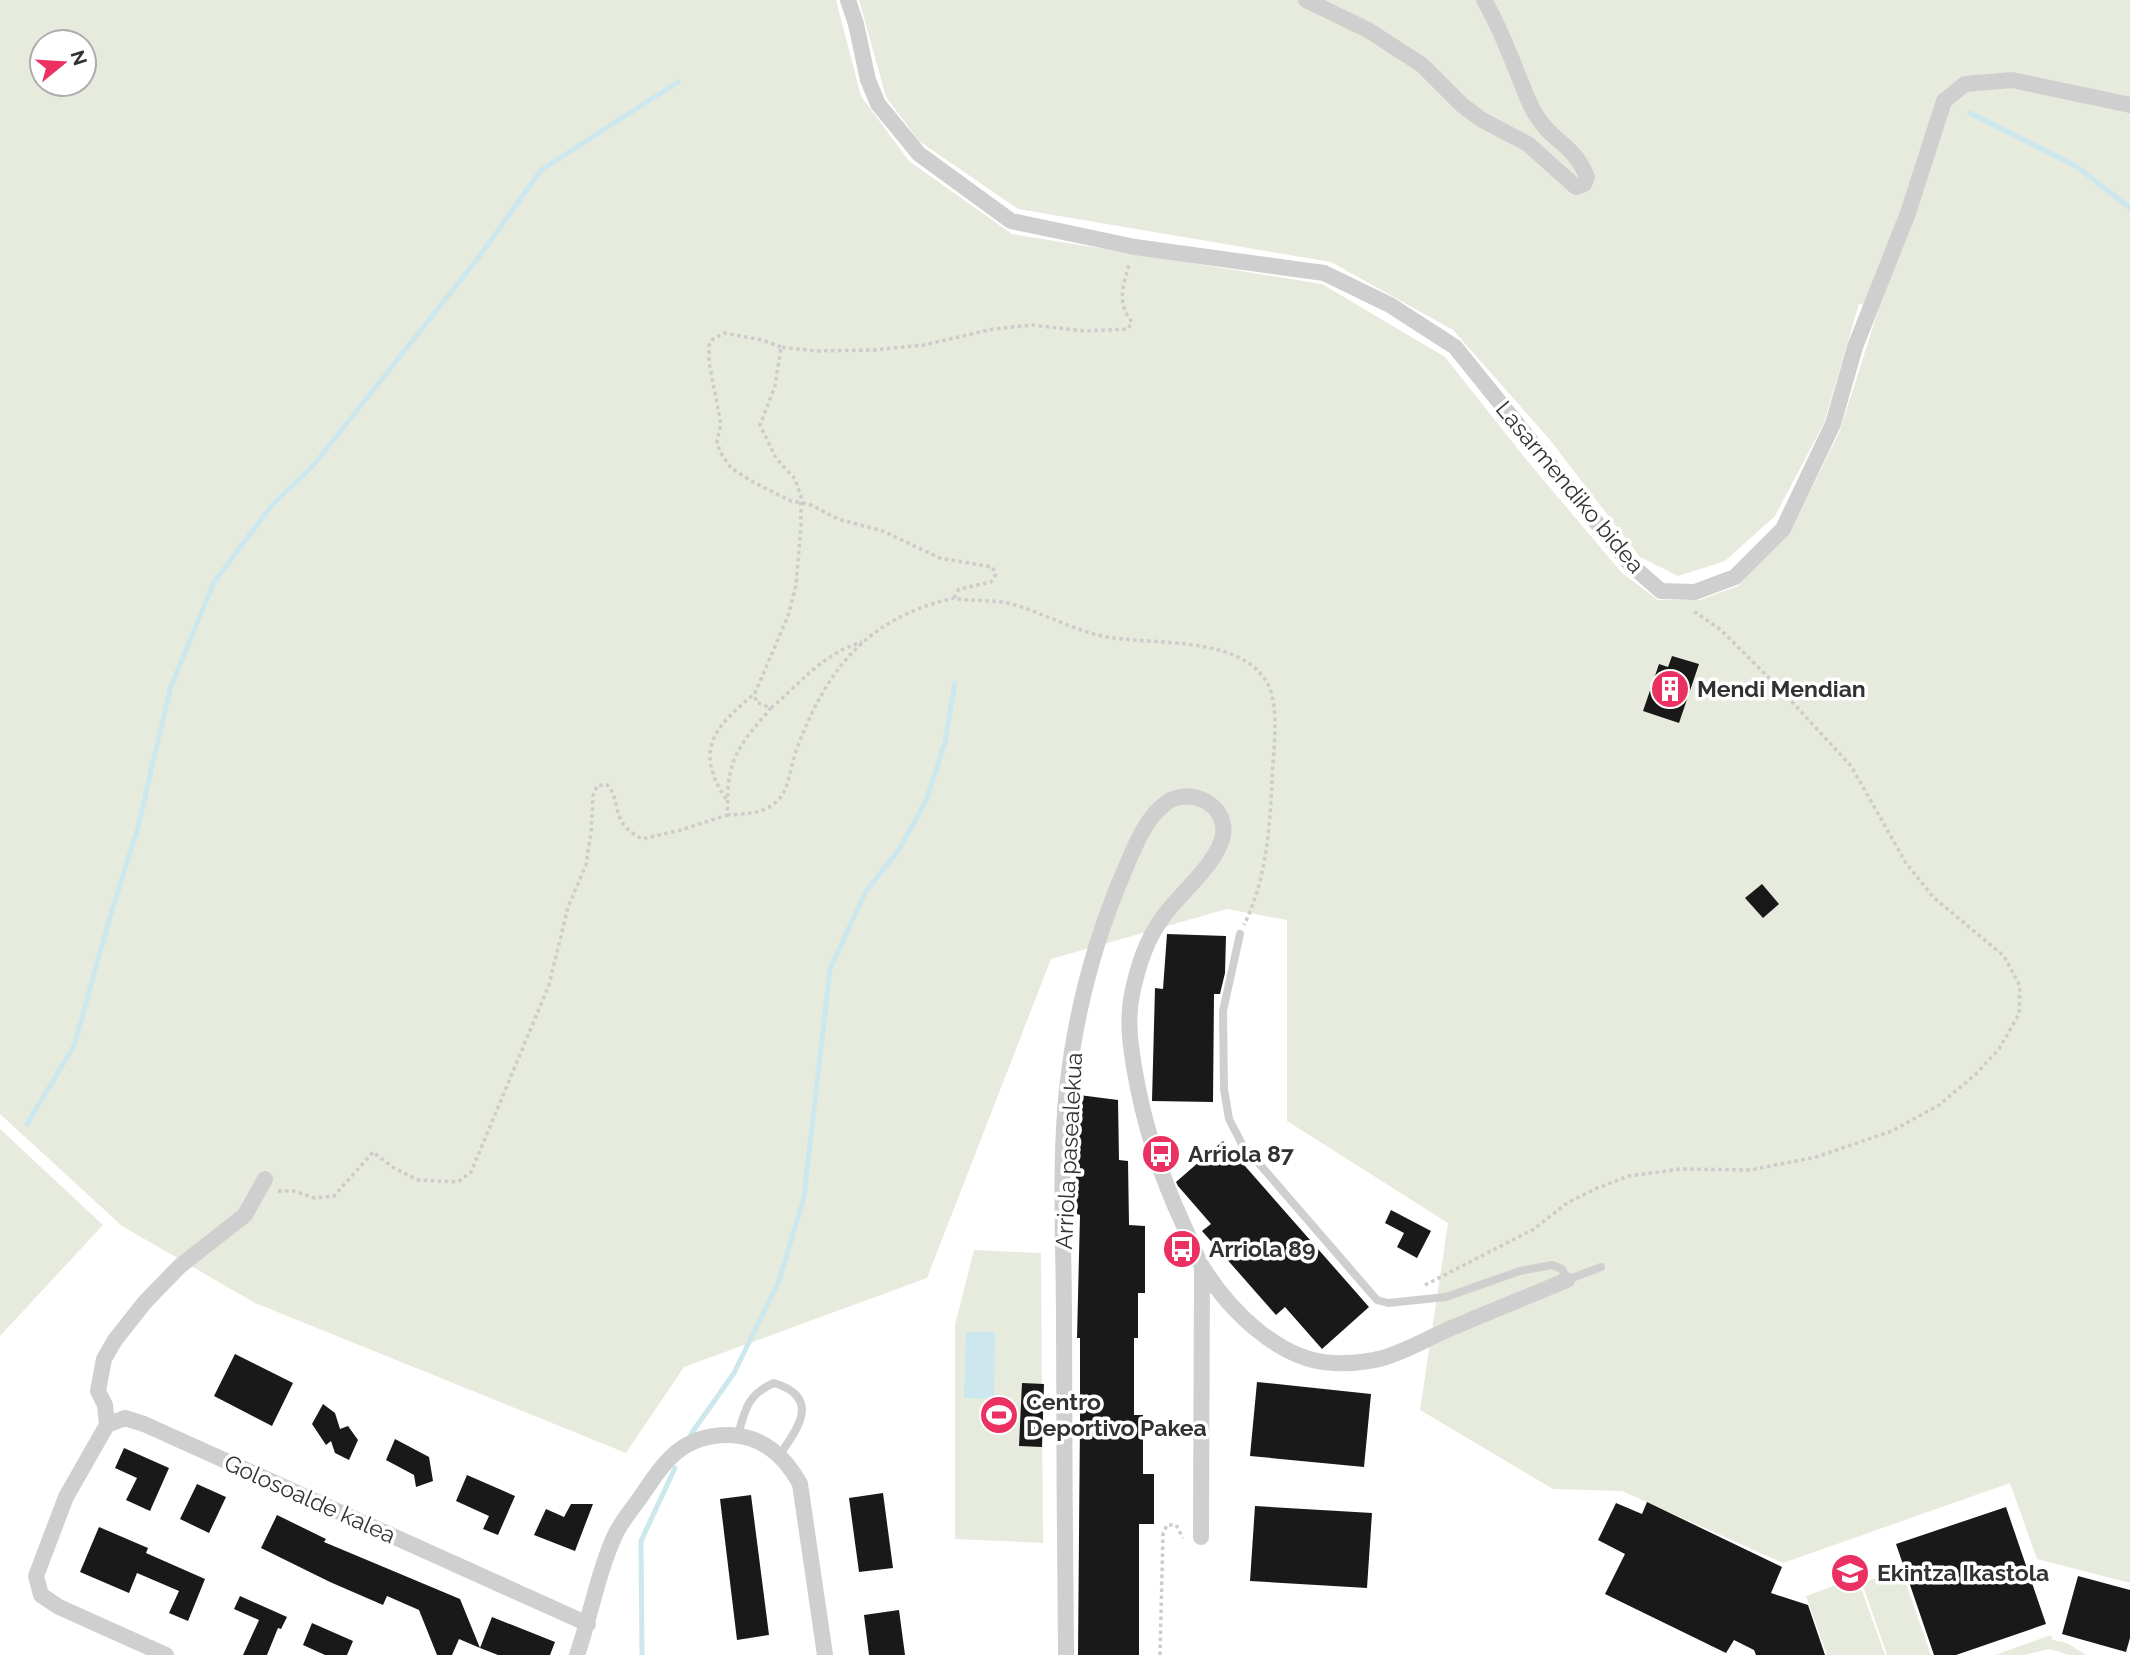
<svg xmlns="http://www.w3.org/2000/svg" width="2130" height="1655" font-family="Raleway,sans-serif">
<rect width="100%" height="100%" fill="#fff"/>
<path fill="#e7ebdd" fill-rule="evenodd" d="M0,0H836L861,96L909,161L1012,234L1322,284L1445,357L1525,458L1622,573L1658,600H1700L1738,586L1791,530L1839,433L1879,308L1859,304L1824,423L1775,516L1725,561L1678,576L1640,557L1550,440L1453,330L1331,262L1018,209L919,141L886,97L859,0H2130V1583L2037,1559L2010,1483L1783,1563L1622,1491L1553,1489L1420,1410L1448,1223L1287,1121V920L1227,909L1051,959L927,1278L684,1367L626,1453L255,1303L122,1226L0,1114ZM42,42H84V84H42Z
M0,1129L103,1225L0,1336Z
M974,1250L1041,1253L1043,1543L955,1539V1325Z
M1901,1569L1931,1655H1887L1862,1583Z
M1857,1577L1885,1655H1827L1806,1596Z
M2051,1635L2053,1640L2067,1643L2086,1655H2070L2049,1649L2025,1655H1995Z"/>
<path fill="#cce7ee" d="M966,1332H995L994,1399L964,1398Z"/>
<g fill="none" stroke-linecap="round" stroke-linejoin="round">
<path stroke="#cce7ee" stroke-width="5" d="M1970,113L2076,166L2130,208
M27,1124L74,1046L110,917L138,827L170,689L214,582L272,505L312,467L479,257L541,170L678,82
M691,1434L734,1373L779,1281L804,1197L830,969L866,891L899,850L926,801L945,742L955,683
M642,1655L641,1541L675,1468"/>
</g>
<path fill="#191919" d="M1672,656L1699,664L1679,723L1643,711L1659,664L1668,667Z
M1762,884L1779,904L1763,918L1745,898Z
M1167,934L1226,936L1225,973L1220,994H1214L1213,1102L1152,1101L1155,988L1163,989Z
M1079,1095L1118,1100L1119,1160L1128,1161L1129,1225L1145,1226V1293H1138V1338H1134V1415H1143V1474H1154V1524H1139V1655H1078L1080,1419V1338H1077L1080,1215L1077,1214L1075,1151Z
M1223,1141L1369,1307L1322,1349L1285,1307L1276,1315L1202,1231L1211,1224L1178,1186L1176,1182Z
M1391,1210L1431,1231L1417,1258L1397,1247L1404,1233L1385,1223Z
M235,1354L293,1383L272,1426L214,1396Z
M1257,1382L1371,1394L1364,1467L1250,1456Z
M1022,1383L1044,1384L1042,1447L1019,1446Z
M323,1404L335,1413L340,1429L348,1426L358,1440L349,1460L335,1453L331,1441L326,1445L312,1424Z
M395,1439L429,1457L433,1481L416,1487L414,1475L386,1460Z
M124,1448L169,1468L150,1511L126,1500L137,1478L115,1468Z
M467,1475L515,1496L498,1535L483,1529L489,1516L456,1501Z
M197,1484L226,1497L209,1533L180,1519Z
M883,1493L893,1568L859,1572L849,1498Z
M751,1495L769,1635L737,1640L720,1499Z
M1647,1502L1782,1567L1771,1593L1808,1605L1825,1655H1756L1754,1650L1734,1640L1726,1653L1605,1594L1625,1554L1598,1540L1616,1503L1642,1514Z
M571,1504H593L575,1551L534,1535L546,1509L564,1517Z
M1255,1506L1372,1513L1367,1588L1250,1581Z
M2006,1507L2046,1624L1956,1655H1934L1896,1544Z
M277,1515L326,1539L324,1542L460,1599L480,1648L459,1639L452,1655H437L419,1610L387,1596L383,1605L330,1582L261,1548Z
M99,1527L148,1548L146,1553L205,1579L188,1621L169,1613L179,1591L137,1573L129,1593L80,1572Z
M2078,1576L2130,1590V1638L2126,1652L2062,1634Z
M240,1596L287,1617L281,1629L278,1628L267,1655H243L259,1620L234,1609Z
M899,1610L905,1655H869L864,1615Z
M492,1617L555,1642L550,1655H498L480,1648Z
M312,1623L353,1641L347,1655H325L303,1645Z"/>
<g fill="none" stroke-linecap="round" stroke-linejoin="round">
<path stroke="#ccc" stroke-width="3.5" stroke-dasharray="3.5 3.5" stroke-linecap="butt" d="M781,347L762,340L724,333L713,339L709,345V362L721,424L717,441L720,452L731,468L753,482L791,501L809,504L838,519L883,531L940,558L992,567L996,574L991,582L959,589L954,598C973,602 993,599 1012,604C1043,613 1071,629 1102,636C1149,646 1237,634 1266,681C1281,705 1273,751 1272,780C1270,828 1266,881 1244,925
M771,708C802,682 822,654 862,642
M726,799C693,749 715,727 755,693
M727,815C744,814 764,814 777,801C790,789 790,767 796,751C826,670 866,618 954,598
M278,1191H294L315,1198L334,1196L373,1152L394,1168L418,1180L458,1182L471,1172L549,985L568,907L586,865L591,833L593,796L597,786L606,784C618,794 614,812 624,825C628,831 636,835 642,839L681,830L727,815C728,800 727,784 731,770C736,746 756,726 771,708L756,702L755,693L788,616L796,585L801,526V497L795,479L776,458L760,425L775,386L781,347L816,351L874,350L924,345L993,329L1032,325L1084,331L1128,329L1132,322C1116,301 1123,286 1130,262
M1425,1285L1534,1229L1567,1203L1595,1189L1629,1176L1680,1169L1750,1170L1816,1157L1892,1131L1939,1105L1976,1074L1999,1049L2019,1014L2020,986L2004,956L1933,897L1906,863L1851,766L1782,691L1721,630L1692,610
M1160,1655L1163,1534L1167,1525H1176L1183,1538"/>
<path stroke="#cfcfcf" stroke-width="8" d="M1240,934L1223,1011L1224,1089L1229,1119L1242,1144L1377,1300L1388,1303L1446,1297L1520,1271L1552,1265L1562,1269L1567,1280L1601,1267
M738,1435C745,1409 748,1394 774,1383C820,1397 800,1427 779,1455"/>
<path stroke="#cfcfcf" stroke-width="16" d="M848,0L856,24L868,80L878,104L919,154L1011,221L1135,247L1324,273L1390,305L1455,347L1630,564L1661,591L1695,592L1735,577L1783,529L1833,424L1855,347L1908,213L1944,101L1965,84L2012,80L2130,105
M1306,0L1368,30L1422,65L1462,105L1482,120L1528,144L1576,187L1584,184L1587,177C1574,144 1552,142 1536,115C1528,103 1524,88 1518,75C1508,49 1498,24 1484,0
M107,1425L105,1405L98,1391L104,1359L115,1340L145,1302L180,1266L245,1215L265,1179
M1201,1537L1202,1267
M166,1655L59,1607L41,1595L36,1576L66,1497L107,1425L125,1418L144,1424L588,1624
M577,1655C591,1615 598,1571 616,1533C622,1521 632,1509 640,1498C664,1462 682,1434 730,1435C762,1436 785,1456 800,1484L825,1655
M1066,1655C1065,1544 1064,1432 1064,1321C1064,1244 1059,1165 1067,1089C1075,1016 1094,942 1123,874C1133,851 1144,819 1166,803C1189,786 1228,804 1223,835C1218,863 1180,893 1163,917C1146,940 1138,966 1132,994C1127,1019 1130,1042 1134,1067C1144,1125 1159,1172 1184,1226C1190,1239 1195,1255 1203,1268C1230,1311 1280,1361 1333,1363C1384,1365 1403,1350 1447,1330C1486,1313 1527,1297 1567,1280"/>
</g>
<defs>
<symbol id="building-disc" viewBox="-11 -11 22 22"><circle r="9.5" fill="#eb3161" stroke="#fff"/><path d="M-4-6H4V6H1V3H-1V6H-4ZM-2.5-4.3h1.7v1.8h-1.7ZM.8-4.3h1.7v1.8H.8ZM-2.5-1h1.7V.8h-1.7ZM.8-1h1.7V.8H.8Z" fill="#fff"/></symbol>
<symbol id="bus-disc" viewBox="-11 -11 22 22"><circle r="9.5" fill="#eb3161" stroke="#fff"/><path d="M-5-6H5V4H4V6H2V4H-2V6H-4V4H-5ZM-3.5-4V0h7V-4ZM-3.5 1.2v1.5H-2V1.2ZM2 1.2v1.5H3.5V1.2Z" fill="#fff"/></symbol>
<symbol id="stadium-disc" viewBox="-11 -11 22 22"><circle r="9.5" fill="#eb3161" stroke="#fff"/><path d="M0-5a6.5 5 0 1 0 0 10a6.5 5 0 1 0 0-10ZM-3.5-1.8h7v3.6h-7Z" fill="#fff"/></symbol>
<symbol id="school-disc" viewBox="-11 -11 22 22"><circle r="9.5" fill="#eb3161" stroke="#fff"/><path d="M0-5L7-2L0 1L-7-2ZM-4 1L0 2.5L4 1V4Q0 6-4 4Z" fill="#fff"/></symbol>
</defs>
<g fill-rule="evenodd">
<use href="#building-disc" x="1648" y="667" width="44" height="44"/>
<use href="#bus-disc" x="1139" y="1132" width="44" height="44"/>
<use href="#bus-disc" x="1160" y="1227" width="44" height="44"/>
<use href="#stadium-disc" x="977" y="1393" width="44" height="44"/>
<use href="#school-disc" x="1828" y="1551" width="44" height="44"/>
</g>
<g text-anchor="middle" stroke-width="7" stroke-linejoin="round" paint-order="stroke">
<g font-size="23" fill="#323232" stroke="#fff">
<text transform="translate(1570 487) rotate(50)" y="8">Lasarmendiko bidea</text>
<text transform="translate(1069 1151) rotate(-87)" y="8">Arriola pasealekua</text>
<text transform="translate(310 1499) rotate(24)" y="8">Golosoalde kalea</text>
</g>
<g font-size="23" font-weight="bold" fill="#323232" stroke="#fff" text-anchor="start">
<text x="1697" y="697">Mendi Mendian</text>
<text x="1188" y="1162">Arriola 87</text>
<text x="1209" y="1257">Arriola 89</text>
<text x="1026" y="1410">Centro<tspan x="1026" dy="26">Deportivo Pakea</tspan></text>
<text x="1877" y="1581">Ekintza Ikastola</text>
</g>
</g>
<g transform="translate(63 63) rotate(72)"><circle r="33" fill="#ffffff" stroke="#adadad" stroke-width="2"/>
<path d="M0-5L12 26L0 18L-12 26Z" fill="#eb3161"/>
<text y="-10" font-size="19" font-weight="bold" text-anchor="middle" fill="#323232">N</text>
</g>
</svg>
